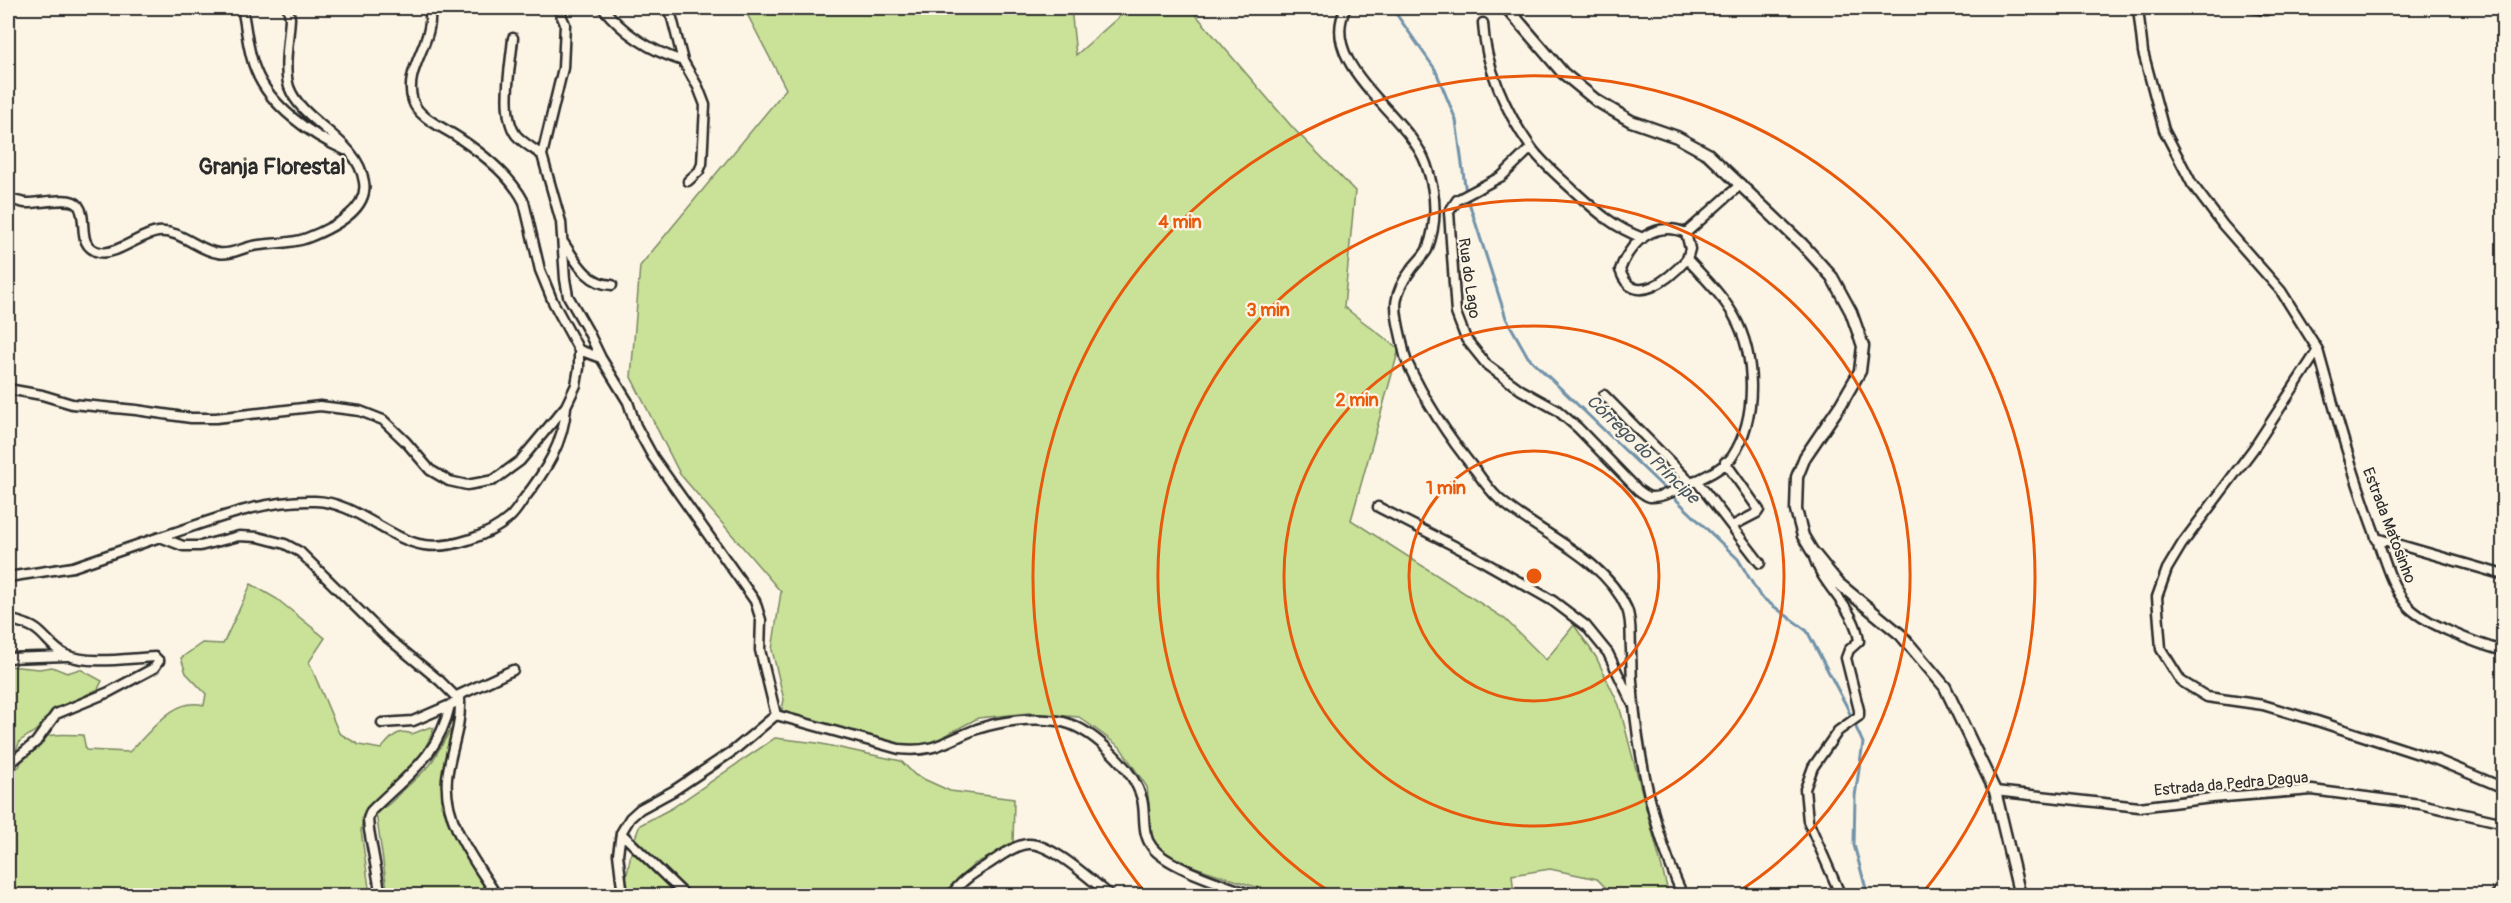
<svg xmlns="http://www.w3.org/2000/svg" width="2511" height="903" font-family="Pangolin,sans-serif">
<rect width="100%" height="100%" fill="#fcf5e5"/>
<filter id="ink" filterUnits="userSpaceOnUse"><feTurbulence type="fractalNoise" baseFrequency=".0167" numOctaves="2"/><feDisplacementMap in="SourceGraphic" scale="12" xChannelSelector="R" yChannelSelector="G"/><feConvolveMatrix kernelMatrix="1 2 1 2 8 2 1 2 1" color-interpolation-filters="sRGB"/></filter>
<g filter="url(#ink)">
<path fill="#c9e298" stroke="#7a8662" stroke-width="1.5" d="M744,8H1071L1076,55L1129,8H1190L1293,128L1355,191L1344,307L1399,349L1351,520L1505,619L1546,660L1574,625L1596,657L1619,705L1669,895H1613L1597,879L1550,869L1512,875L1514,895H1280L1171,859L1153,841L1147,787L1120,747L1079,717L1029,713L978,718L933,742L901,747L781,713L784,700L772,650L781,592L680,474L631,377L640,266L786,89Z
M251,584L277,599L325,638L309,662L339,733L359,745L381,749C390,739 397,728 412,734L430,727L434,728C420,768 392,784 364,811L361,830L370,895H8V770L19,767C32,731 49,734 83,735L86,750L129,752C150,734 172,696 204,705L206,694L186,673L181,658L202,643L223,644Z
M8,666L39,669L52,667L67,673L80,669L102,681L98,689L54,711L41,727L20,741L11,762L8,763Z
M451,729L441,805L490,895H388L376,813L389,804L430,765Z
M775,738L817,743L901,761L915,775L950,791L1014,799L1013,845L974,864L944,895H927L911,891L902,896L629,895L626,879L633,843L640,825L672,808Z"/>
<g fill="none" stroke-linecap="round" stroke-linejoin="round">
<path stroke="#7192aa" stroke-width="3" d="M1392,8L1435,69L1456,120L1466,193L1506,318L1528,357L1738,559L1760,596L1807,631L1846,705L1863,743L1855,796L1854,845L1868,896"/>
<defs>
<path id="minor" d="M242,8C247,29 247,51 256,71C270,106 311,135 345,150
M558,8L565,24L563,68L542,155L561,222L565,279L568,296L588,331L601,358
M603,8C624,34 651,51 683,61L672,18L667,8
M1346,8C1316,64 1409,115 1426,164C1436,192 1438,222 1427,250C1423,257 1416,263 1411,270C1392,295 1394,308 1401,337C1403,345 1404,355 1407,362C1425,401 1449,438 1476,471C1483,481 1490,491 1499,499C1539,534 1604,557 1627,609C1632,622 1630,635 1631,649C1631,668 1632,687 1634,706C1641,771 1656,836 1683,896
M2138,8L2143,52L2164,130L2192,184L2223,225L2281,291L2318,350L2254,448L2182,544L2167,569L2157,597L2161,649L2181,681L2207,697L2263,705L2317,721L2437,760L2504,788
M2255,8L2266,10L2269,8
M1483,23C1485,66 1506,112 1530,146C1541,162 1558,176 1572,189C1596,211 1613,227 1643,238
M513,38C511,64 500,113 516,135C523,143 534,149 542,155
M683,61L698,87L705,105L702,164L699,171L688,181
M1531,148L1502,176L1457,200L1449,212L1456,313L1466,339L1487,365L1521,390L1557,410L1578,428L1638,490C1641,492 1646,496 1650,497C1662,498 1679,489 1689,484C1702,478 1723,469 1732,457C1758,418 1756,355 1734,316C1722,295 1703,276 1687,259L1690,249L1686,233L1741,184
M8,198C13,200 19,202 25,203C39,204 70,195 78,205C89,219 75,246 99,252C116,256 140,234 158,232C180,229 197,250 218,253C229,255 238,250 249,247C267,242 289,245 307,238C330,229 369,211 364,182C358,139 302,123 289,87C283,67 289,39 290,18L288,8
M1686,233C1655,220 1630,242 1620,270C1633,310 1670,278 1687,259
M563,242C576,261 587,284 612,285
M579,350L601,358L628,402L636,426L653,457L755,601L761,620L760,650L776,715L733,751L673,791L640,809L630,818L621,833L618,854L623,896
M2318,350C2336,415 2354,479 2378,542C2385,562 2392,587 2406,604C2421,623 2480,645 2504,651
M8,389L42,395L72,404L136,410L191,418H216L320,406L360,411L383,420L406,442L430,470L449,481L467,485L494,480L520,461L566,406L576,385L579,368V350L553,302L540,270L524,202C511,176 483,154 459,138C445,128 418,118 413,101C402,69 437,40 429,8
M1604,395L1691,483
M1725,462L1759,510L1757,513L1732,526
M1696,480L1760,563
M1378,507L1470,554L1553,601L1586,626L1608,653L1632,703
M161,537C211,521 261,499 315,501C356,502 385,538 424,545C450,549 489,536 509,518C515,513 519,506 523,500C545,472 564,443 566,407
M2376,538L2504,575
M1813,554C1822,587 1855,607 1859,641L1849,650L1846,658L1859,710V716L1838,731L1813,767L1805,789L1808,821L1841,896
M8,577L73,567L160,537L183,546H200L239,536L258,537L285,544L300,552L383,634L440,681L460,701
M8,618C16,622 26,623 34,628C46,635 52,649 66,655C90,665 129,658 155,657L159,661L154,668L109,692L56,714L36,742L8,765
M8,658L67,656
M457,696L513,670
M776,715L899,749C935,753 945,741 977,729C1001,721 1032,717 1058,721C1090,726 1133,767 1142,799C1146,815 1141,833 1152,847C1168,868 1229,886 1255,896
M382,723L413,721L450,705
M1995,791L2139,807L2212,798L2312,790L2420,804L2504,823
M621,833L686,896
M381,896L369,830L368,819L371,811C406,776 439,756 450,705L460,701C461,729 450,751 447,778C443,822 475,861 497,896
M951,896C959,882 974,873 987,865C998,858 1014,845 1028,844C1052,843 1092,881 1111,896
M2495,896L2504,886"/>
<path id="tertiary" d="M1507,8L1563,73L1597,101L1631,121L1677,137L1708,154L1802,244L1832,277L1851,312L1863,346L1860,371L1841,404L1805,457L1797,477L1796,510L1803,536L1812,551L1838,583L1901,635L1945,687L1995,791L2020,896"/>
</defs>
<use href="#minor" stroke="#2b2b2b" stroke-width="13"/>
<use href="#tertiary" stroke="#2b2b2b" stroke-width="15"/>
<use href="#minor" stroke="#fcf5e5" stroke-width="8"/>
<use href="#tertiary" stroke="#fcf5e5" stroke-width="10"/>
</g>
</g>
<g fill="none" stroke="#e8590c" stroke-width="3">
<circle cx="1534" cy="576" r="125"/>
<circle cx="1534" cy="576" r="250"/>
<path d="M1335 895A376 376 0 1 1 1733 895"/>
<path d="M1147 895A501 501 0 1 1 1921 895"/>
</g>
<g text-anchor="middle" stroke-width="4.5" stroke-linejoin="round" paint-order="stroke">
<g font-size="16" fill="#2b2b2b" stroke="#fcf5e5">
<text transform="translate(1470 278) rotate(82)" y="6">Rua do Lago</text>
<text transform="translate(2390 525) rotate(69)" y="6">Estrada Matosinho</text>
<text transform="translate(2231 783) rotate(-5)" y="6">Estrada da Pedra Dagua</text>
</g>
<g font-size="18" font-style="italic" fill="#485660" stroke="#fcf5e5">
<text transform="translate(1643 449) rotate(44)" y="6">Córrego do Príncipe</text>
</g>
<g font-size="22" font-weight="bold" fill="#2b2b2b" stroke="#fcf5e5">
<text x="272" y="174">Granja Florestal</text>
</g>
</g>
<circle cx="1534" cy="576" r="9" fill="#e8590c" stroke="#fcf5e5" stroke-width="3"/>
<g font-size="18" text-anchor="middle" font-weight="bold" fill="#e8590c" stroke="#fcf5e5" stroke-width="4.5" stroke-linejoin="round" paint-order="stroke">
<text x="1180" y="228">4 min</text>
<text x="1268" y="316">3 min</text>
<text x="1357" y="406">2 min</text>
<text x="1446" y="494">1 min</text>
</g>
<rect width="2511" height="903" fill="none" stroke="#fcf5e5" stroke-width="30"/>
<rect x="15" y="15" width="2481" height="873" fill="none" stroke="#2b2b2b" stroke-width="2" filter="url(#ink)"/>
</svg>
